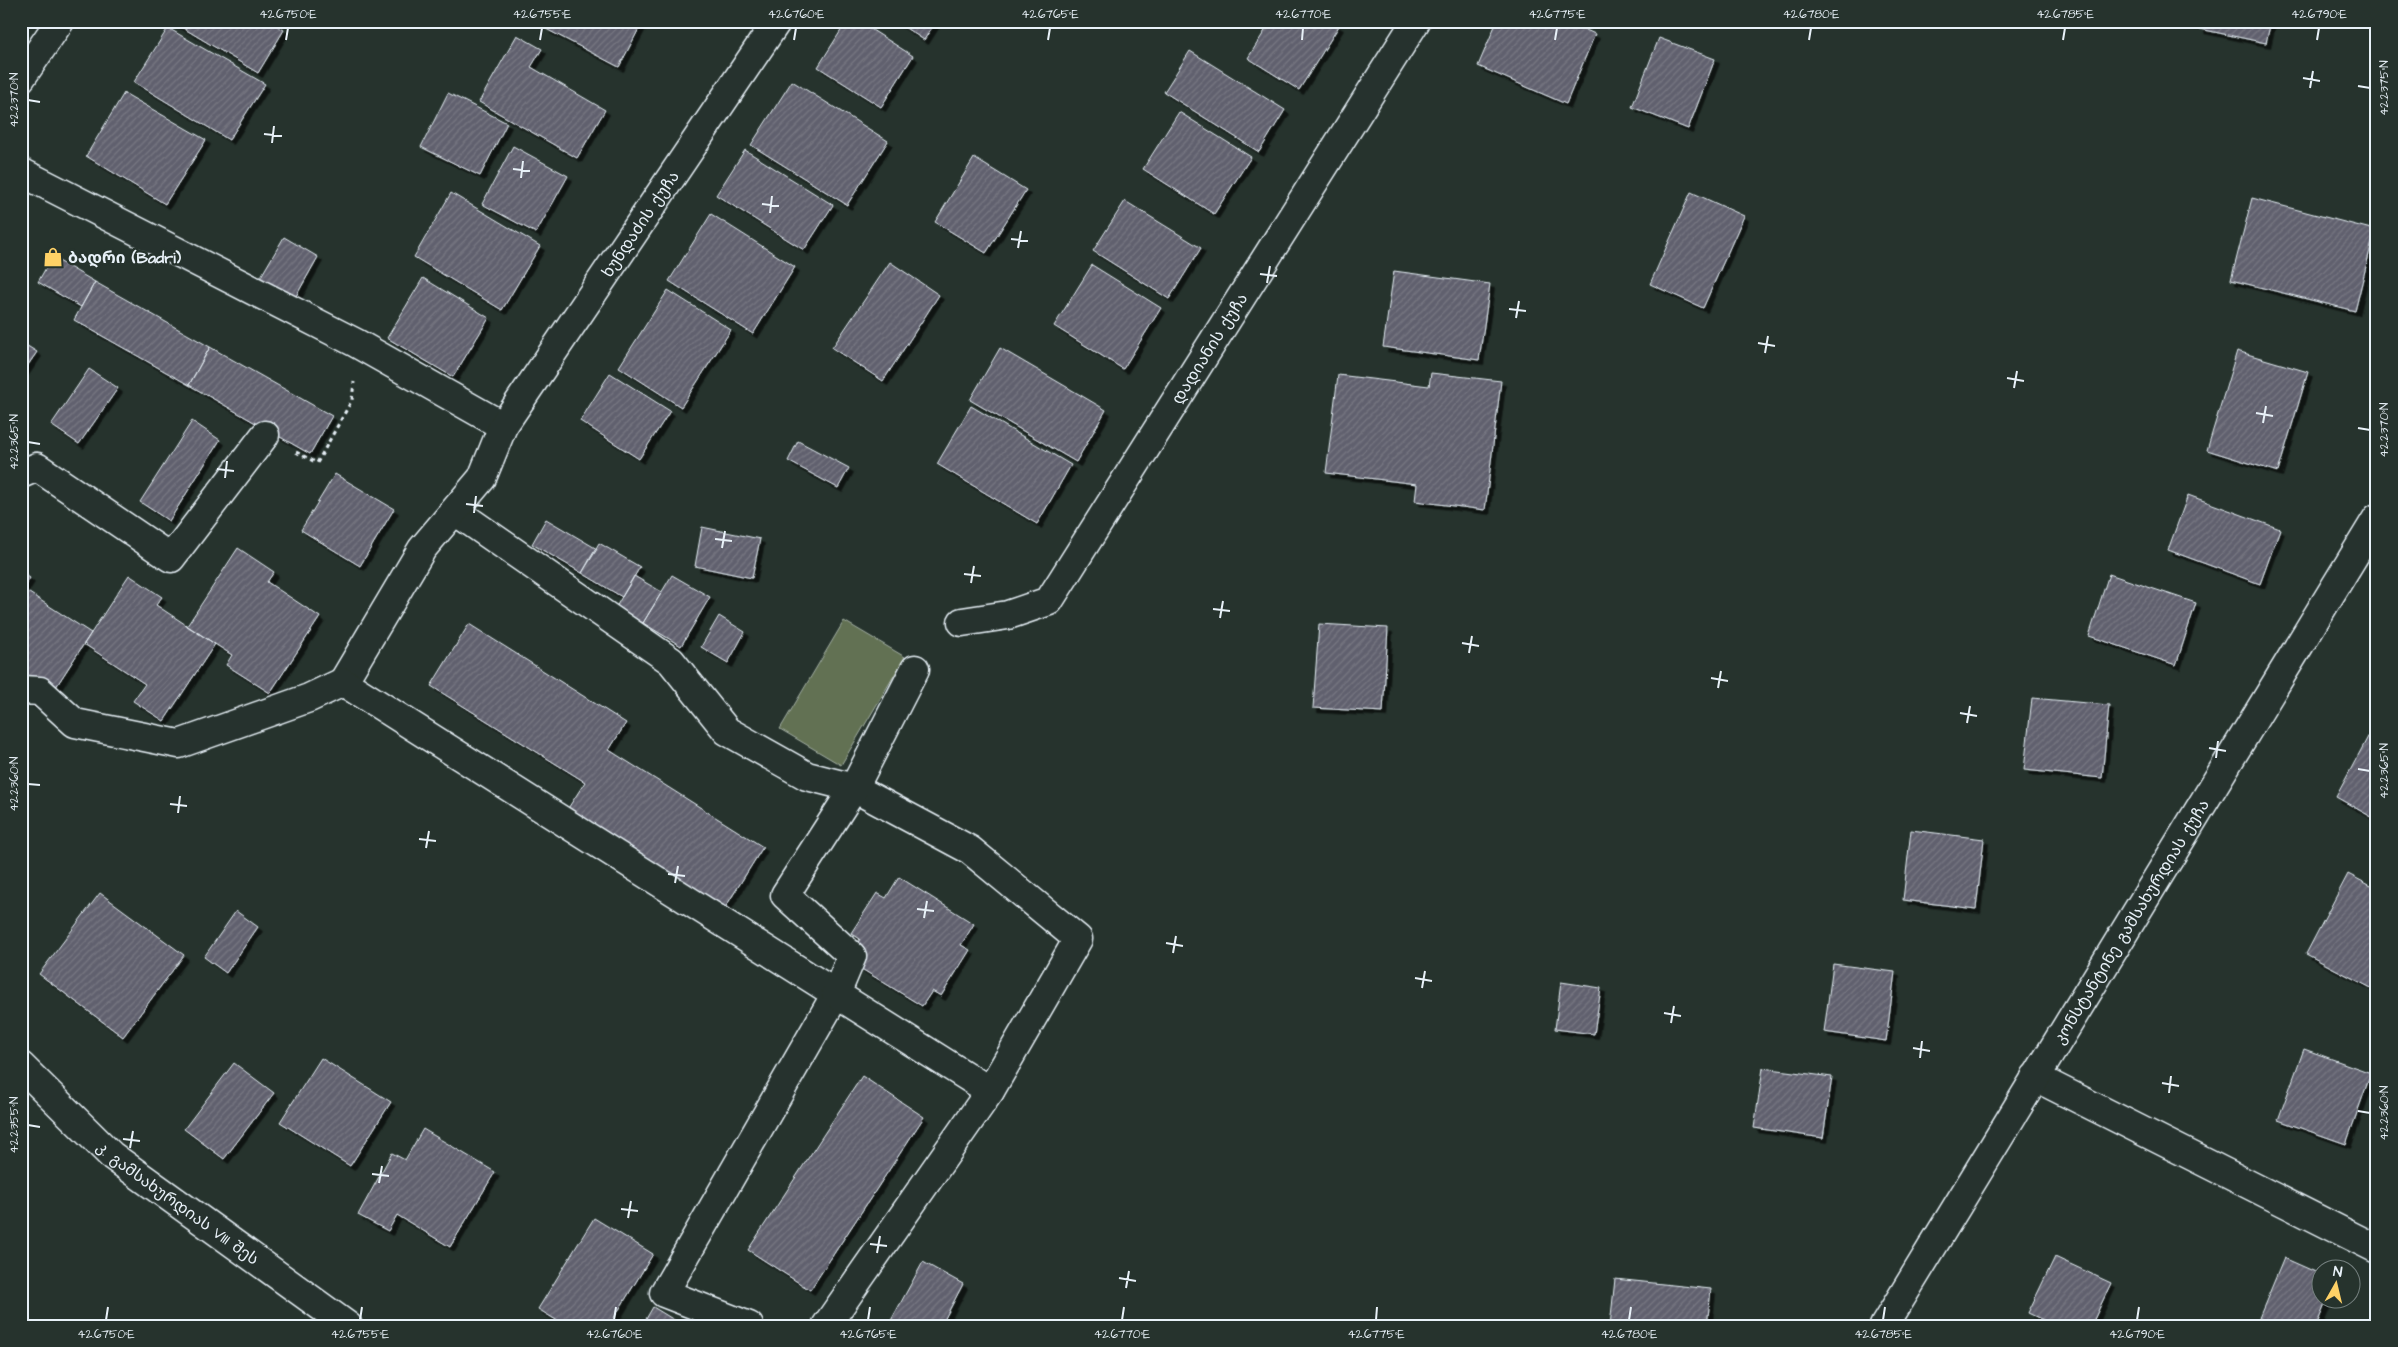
<svg xmlns="http://www.w3.org/2000/svg" width="2398" height="1347" font-family="'Architects Daughter','Noto Sans Georgian',sans-serif">
<defs>
<pattern id="building-hatch" width="6" height="6" patternUnits="userSpaceOnUse" patternTransform="scale(1.25)"><rect width="6" height="6" fill="#61616e"/><path d="M-1 1l2-2M0 6l6-6M5 7l2-2" fill="none" stroke="#787883"/></pattern>
<filter id="shadow"><feDropShadow dx="4.5" dy="4.5" stdDeviation="0" flood-color="#0009"/></filter>
</defs>
<rect width="100%" height="100%" fill="#26332d"/>
<filter id="ink" filterUnits="userSpaceOnUse"><feTurbulence type="fractalNoise" baseFrequency=".02" numOctaves="2"/><feDisplacementMap in="SourceGraphic" scale="10" xChannelSelector="R" yChannelSelector="G"/><feConvolveMatrix kernelMatrix="1 2 1 2 8 2 1 2 1" color-interpolation-filters="sRGB"/></filter>
<g filter="url(#ink)">
<path fill="#627153" stroke="#a5b1a6" d="M844,621L905,657L841,765L780,729Z"/>
<path fill="url(#building-hatch)" stroke="#e8f1f8" filter="url(#shadow)" d="M269,21L284,30L258,73L173,22Z
M550,21H643L619,67L546,29Z
M847,21H858L913,56L881,107L818,67Z
M895,21H936L924,40Z
M1271,21H1330L1339,26L1299,90L1248,58Z
M1497,21H1566L1595,34L1566,104L1478,66Z
M2202,21H2271L2266,43L2200,29Z
M168,28L265,84L229,140L134,82Z
M517,35L542,49L531,67L605,110L577,158L479,102Z
M1659,38L1715,59L1688,129L1632,107Z
M1190,51L1285,110L1259,152L1164,92Z
M792,81L888,141L847,205L751,145Z
M124,93L206,140L165,204L86,156Z
M448,93L507,123L480,176L421,147Z
M1179,112L1251,157L1214,214L1143,169Z
M513,146L568,176L536,233L482,204Z
M745,150L833,205L804,250L716,195Z
M974,158L1026,190L986,253L935,222Z
M1691,192L1744,216L1703,308L1650,284Z
M451,193L540,246L502,310L414,257Z
M2252,198L2375,230L2355,311L2231,280Z
M1125,201L1201,248L1169,299L1093,251Z
M711,214L795,267L753,334L669,281Z
M284,237L318,257L291,305L256,285Z
M52,257L95,282L81,307L38,282Z
M890,262L939,295L883,381L832,348Z
M1092,265L1161,308L1123,369L1054,326Z
M1394,271L1490,284L1479,360L1383,347Z
M423,278L489,318L453,377L387,338Z
M95,282L210,347L189,385L74,320Z
M668,290L731,330L681,407L619,367Z
M21,342L37,352L21,375Z
M210,347L332,416L310,454L189,385Z
M1000,348L1106,410L1076,462L970,400Z
M2237,351L2308,372L2278,472L2207,450Z
M89,369L118,388L79,444L51,425Z
M610,373L670,411L639,459L580,421Z
M1431,373L1501,381L1485,510L1415,501L1417,484L1326,473L1338,375L1429,386Z
M971,406L1071,465L1037,524L937,464Z
M192,421L220,440L169,521L140,502Z
M798,441L849,468L838,488L788,461Z
M335,474L394,509L360,566L301,530Z
M2188,495L2280,529L2260,584L2168,550Z
M546,519L597,549L582,573L532,544Z
M702,527L760,539L752,578L695,566Z
M599,543L640,567L622,597L582,573Z
M238,548L274,572L267,582L320,617L270,693L226,665L232,655L187,626Z
M21,572L30,578L23,589L91,633L41,710L21,698Z
M2109,574L2196,603L2176,665L2089,636Z
M129,575L162,597L156,605L215,644L164,721L133,701L145,684L84,644Z
M672,575L710,597L681,646L643,623Z
M634,576L662,592L643,623L616,607Z
M719,616L745,632L728,663L701,647Z
M469,624L626,723L609,750L763,847L723,911L565,813L585,782L431,686Z
M1319,624L1388,628L1383,712L1313,708Z
M2032,698L2109,705L2102,778L2024,770Z
M2369,735L2377,739V820L2336,797Z
M1911,830L1984,839L1976,909L1903,900Z
M2348,874L2377,889V991L2306,954Z
M899,877L974,924L961,945L970,950L941,996L932,991L922,1006L847,960L860,939L851,933L877,893L886,898Z
M100,893L184,955L123,1037L39,974Z
M236,911L258,927L226,973L204,957Z
M1833,964L1895,972L1886,1041L1824,1032Z
M1561,982L1601,988L1594,1034L1555,1029Z
M2304,1049L2371,1073L2346,1144L2278,1120Z
M321,1058L391,1102L350,1166L280,1122Z
M234,1063L274,1093L224,1159L184,1129Z
M1763,1068L1832,1077L1823,1138L1754,1128Z
M862,1076L924,1117L810,1290L748,1250Z
M423,1129L495,1172L450,1247L397,1215L388,1231L358,1215L392,1153L405,1160Z
M594,1218L653,1254L609,1326H566L538,1309Z
M2055,1257L2111,1283L2091,1326H2056L2028,1313Z
M2284,1258L2320,1274V1300H2327L2316,1326H2276L2259,1318Z
M923,1262L963,1284L941,1326H888Z
M1615,1279L1711,1289L1707,1326H1610Z
M653,1307L684,1326H642Z"/>
<g fill="none" stroke-linecap="round" stroke-linejoin="round">
<defs>
<g id="minor">
<path d="M21,172L356,343L503,426"/>
<path d="M21,474L37,467L171,558L265,435"/>
<path d="M455,511L671,661L727,731L807,776L854,788L970,850L1078,939L990,1091"/>
<path id="s1" d="M962,622L1008,615L1049,601L1416,21"/>
<path id="s2" d="M343,682L422,549L482,478L503,426L777,21"/>
<path d="M21,690L40,691L75,723L179,744L309,698L343,682L836,994L664,1293L749,1326"/>
<path id="s3" d="M21,1066L111,1155L348,1326"/>
<path d="M2035,1077L2377,1249"/>
<path d="M826,1326L990,1091L836,994L852,956L785,895L854,788L915,669"/>
<path id="s4" d="M1884,1326L2377,518"/>
</g>
<path id="major" d="M21,78L60,21"/>
</defs>
<use href="#minor" stroke="#e8f1f8" stroke-width="31"/>
<use href="#major" stroke="#e8f1f8" stroke-width="31"/>
<path stroke="#e8f1f8" stroke-width="3" stroke-dasharray="4 4" stroke-linecap="butt" d="M296,452L317,463L352,400L354,382"/>
<use href="#minor" stroke="#26332d" stroke-width="28"/>
<use href="#major" stroke="#26332d" stroke-width="28"/>
</g>
</g>
<path fill="none" stroke="#e8f1f8" stroke-width="2" d="M286,40L288,28M540,40L542,28M794,40L796,28M1048,40L1050,28M1302,40L1303,28M1555,40L1557,28M1809,40L1811,28M2063,40L2065,28M2317,40L2319,28M2303,78L2320,81M2358,86L2370,88M2310,88L2313,71M28,100L40,102M264,134L282,136M272,143L274,126M513,169L530,171M521,178L523,161M762,204L779,206M770,213L772,196M1011,239L1028,241M1018,248L1021,231M1260,274L1277,276M1267,283L1270,266M1509,309L1526,311M1516,318L1519,301M1758,343L1775,346M1765,353L1768,336M2007,378L2024,381M2014,388L2017,371M2256,413L2273,416M2263,423L2266,406M2358,428L2370,430M28,442L40,444M217,469L234,471M225,478L227,461M466,504L483,506M474,513L476,496M715,539L732,541M722,548L725,531M964,574L981,576M971,583L974,566M1213,609L1230,611M1220,618L1223,601M1462,643L1479,646M1469,653L1472,636M1711,678L1728,681M1718,688L1721,671M1960,713L1977,716M1967,723L1970,706M2209,748L2226,751M2216,758L2218,741M2358,769L2370,771M28,784L40,785M170,804L187,806M178,813L180,796M419,839L436,841M426,848L429,831M668,874L685,876M675,883L678,866M917,909L934,911M924,918L927,901M1166,943L1183,946M1173,953L1176,936M1415,978L1432,981M1422,988L1425,971M1664,1013L1681,1016M1671,1023L1674,1006M1913,1048L1930,1051M1920,1058L1922,1041M2162,1083L2179,1086M2169,1093L2171,1076M2358,1111L2370,1113M28,1125L40,1127M123,1139L140,1141M130,1148L133,1131M372,1174L389,1176M379,1183L382,1166M621,1209L638,1211M628,1218L631,1201M870,1244L887,1246M877,1253L880,1236M1119,1278L1136,1281M1126,1288L1129,1271M106,1320L108,1307M360,1320L362,1307M614,1320L616,1307M868,1320L870,1307M1122,1320L1124,1307M1376,1320L1377,1307M1629,1320L1631,1307M1883,1320L1885,1307M2137,1320L2139,1307"/>
<defs>
<symbol id="shop-bare" viewBox="-9 -9 18 18"><path d="M-5-2.5h2.3a2.7 3.5 0 0 1 5.4 0H5L5.5 6h-11ZM-1.5-2.5h3a1.5 2.3 0 0 0-3 0Z" fill="#ffd166" stroke="#26332d" stroke-width="2.5" paint-order="stroke"/></symbol>
</defs>
<g fill-rule="evenodd">
<use href="#shop-bare" x="39" y="243" width="28" height="28"/>
</g>
<g text-anchor="middle" stroke-width="5" stroke-linejoin="round" paint-order="stroke">
<g font-size="16" fill="#e8f1f8" stroke="#26332d">
<text dy="6" stroke="none"><textPath href="#s2" startOffset="548">ხუნდაძის ქუჩა</textPath></text>
<text dy="6" stroke="none"><textPath href="#s1" startOffset="389">დადიანის ქუჩა</textPath></text>
<text dy="6" stroke="none"><textPath href="#s4" startOffset="474">კონსტანტინე გამსახურდიას ქუჩა</textPath></text>
<text dy="6" stroke="none"><textPath href="#s3" startOffset="209">კ. გამსახურდიას VIII შეს</textPath></text>
</g>
<g font-size="16" font-weight="bold" fill="#e8f1f8" stroke="#26332d" text-anchor="start">
<text x="68" y="263">ბადრი (Badri)</text>
</g>
</g>
<rect width="2398" height="1347" fill="none" stroke="#26332d" stroke-width="55"/>
<g transform="translate(2336 1284) rotate(8)"><circle r="24" fill="#26332d" stroke="#747f7e"/>
<path d="M0-4L9 19L0 12L-9 19Z" fill="#ffd166"/>
<text y="-8" font-size="14" font-weight="bold" text-anchor="middle" fill="#e8f1f8">N</text>
</g>
<rect x="28" y="28" width="2342" height="1292" fill="none" stroke="#e8f1f8" stroke-width="2"/>
<g font-size="12" text-anchor="middle" fill="#e8f1f8">
<text x="288" y="18">42.6750°E</text>
<text x="542" y="18">42.6755°E</text>
<text x="796" y="18">42.6760°E</text>
<text x="1050" y="18">42.6765°E</text>
<text x="1303" y="18">42.6770°E</text>
<text x="1557" y="18">42.6775°E</text>
<text x="1811" y="18">42.6780°E</text>
<text x="2065" y="18">42.6785°E</text>
<text x="2319" y="18">42.6790°E</text>
<text transform="translate(2384 88) rotate(-90)" y="4">42.2375°N</text>
<text transform="translate(14 100) rotate(-90)" y="4">42.2370°N</text>
<text transform="translate(2384 430) rotate(-90)" y="4">42.2370°N</text>
<text transform="translate(14 442) rotate(-90)" y="4">42.2365°N</text>
<text transform="translate(2384 771) rotate(-90)" y="4">42.2365°N</text>
<text transform="translate(14 784) rotate(-90)" y="4">42.2360°N</text>
<text transform="translate(2384 1113) rotate(-90)" y="4">42.2360°N</text>
<text transform="translate(14 1125) rotate(-90)" y="4">42.2355°N</text>
<text x="106" y="1338">42.6750°E</text>
<text x="360" y="1338">42.6755°E</text>
<text x="614" y="1338">42.6760°E</text>
<text x="868" y="1338">42.6765°E</text>
<text x="1122" y="1338">42.6770°E</text>
<text x="1376" y="1338">42.6775°E</text>
<text x="1629" y="1338">42.6780°E</text>
<text x="1883" y="1338">42.6785°E</text>
<text x="2137" y="1338">42.6790°E</text>
</g>
</svg>
